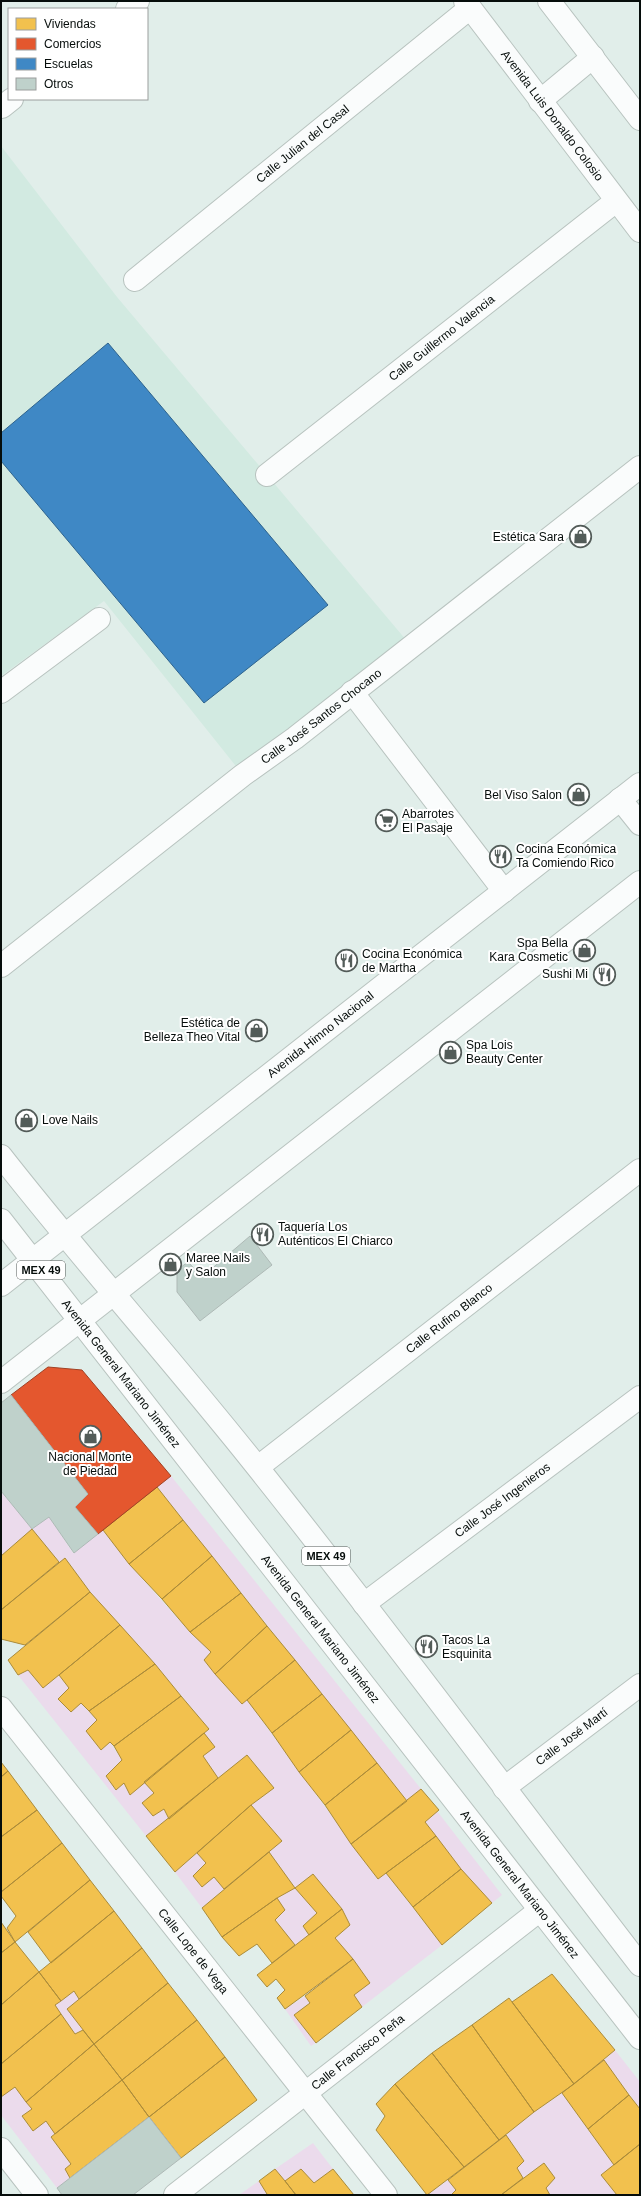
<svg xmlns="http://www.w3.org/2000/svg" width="641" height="2196" font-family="Helvetica,sans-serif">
<rect width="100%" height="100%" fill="#e1eeea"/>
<path fill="#d2eae1" d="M1,146L117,297L412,647L243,775L104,601L1,676Z"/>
<path fill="#ebdbec" d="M171,1476L421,1789L407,1801L157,1487Z
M1,1492L32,1528L49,1517L73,1553L103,1530L129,1564L190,1632L211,1652L204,1660L242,1704L247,1700L378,1879L386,1873L442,1945L362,2007L354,1995L370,1983L335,1938L350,1925L342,1909L313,1874L295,1888L317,1913L303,1926L309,1935L295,1945L275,1920L285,1910L277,1898L295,1888L269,1852L282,1841L251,1805L274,1788L247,1755L218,1778L203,1756L215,1747L204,1733L209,1729L155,1664L90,1592L66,1559L59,1562L32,1529L1,1556Z
M28,1670L43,1688L59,1675L69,1688L58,1699L71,1712L81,1703L97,1720L87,1731L101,1750L110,1742L122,1760L106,1776L116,1790L124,1783L130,1795L144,1782L154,1793L142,1803L153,1816L164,1809L169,1819L146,1836L18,1675Z
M437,1811L502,1895L492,1903L461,1869L425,1822Z
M197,1853L206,1863L193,1876L202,1887L214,1877L224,1889L202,1908L175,1872Z
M74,1991L79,1999L83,2030L75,2034L55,2005Z
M305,1996L310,2003L294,2015L316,2043L311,2046L285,2009Z
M615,2050L640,2082V2109L604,2060Z
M15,2087L32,2109L22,2117L33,2131L46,2121L55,2134L51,2137L71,2164L65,2169L70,2178L57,2188L1,2115V2097Z
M562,2093L614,2165L601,2175L617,2195H550L546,2188L555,2178L545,2163L523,2178L517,2168L524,2160L506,2135L530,2115Z
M313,2143L333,2169L314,2183L301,2169L285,2181L275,2169Z
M448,2180L456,2190L451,2195H427Z
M259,2181L267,2194L265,2195H239Z"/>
<path fill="#f2c14e" stroke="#ab8b3a" d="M157,1487L183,1520L129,1564L103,1530Z
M183,1520L212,1556L162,1599L129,1564Z
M32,1529L59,1562L1,1610V1556Z
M212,1556L241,1593L190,1632L162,1599Z
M65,1558L90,1592L25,1645L1,1639V1610Z
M90,1592L120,1625L43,1688L28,1670L18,1675L8,1660Z
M241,1593L267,1626L215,1674L204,1660L211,1652L190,1632Z
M120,1625L155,1664L89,1711L81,1703L71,1712L58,1699L69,1688L59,1675Z
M267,1626L295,1660L242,1704L215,1674Z
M295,1660L322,1694L272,1733L247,1700Z
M155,1664L181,1696L114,1746L110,1742L101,1750L86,1731L97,1720L89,1711Z
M322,1694L351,1730L299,1772L272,1733Z
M181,1696L209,1729L130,1795L124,1783L116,1790L106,1776L122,1760L114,1746Z
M351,1730L377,1763L325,1805L299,1772Z
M204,1733L215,1747L203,1756L218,1778L169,1819L164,1809L153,1816L142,1803L154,1793L144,1782Z
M247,1755L274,1788L251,1805L175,1872L146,1836Z
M1,1762L8,1771L1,1777Z
M377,1763L407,1801L351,1844L325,1805Z
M8,1771L37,1810L1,1837V1777Z
M421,1789L439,1810L425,1822L436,1836L378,1879L351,1844Z
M251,1805L282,1841L224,1889L214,1877L202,1887L193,1876L206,1863L197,1853Z
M37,1810L62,1843L1,1892V1837Z
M436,1836L461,1869L413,1907L386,1873Z
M62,1843L90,1880L15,1942L7,1928L16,1916L1,1896V1892Z
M269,1852L295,1888L277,1898L222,1937L202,1908Z
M461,1869L492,1903L442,1945L413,1907Z
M313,1874L342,1909L309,1935L303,1926L317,1913L295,1888Z
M90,1880L114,1911L51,1963L28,1932Z
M277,1898L285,1910L275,1920L295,1945L272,1963L257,1944L239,1956L222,1937Z
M342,1909L350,1925L335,1938L353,1959L285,2009L277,1998L285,1990L276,1979L267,1987L257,1975Z
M114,1911L142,1948L79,1999L74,1991L61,2001L39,1972Z
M1,1922L15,1942L1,1953Z
M15,1942L39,1972L1,2005V1953Z
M142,1948L168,1983L94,2044L67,2009Z
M353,1959L370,1983L354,1995L362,2007L316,2043L294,2015L310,2003L305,1996Z
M39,1972L61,2001L55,2005L61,2014L1,2064V2005Z
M552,1974L615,2050L574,2084L512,2002Z
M168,1983L197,2020L122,2080L94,2044Z
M509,1998L574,2084L534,2112L472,2025Z
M61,2014L75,2034L83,2030L94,2044L26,2102L15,2087L1,2097V2064Z
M197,2020L225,2057L149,2117L122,2080Z
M472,2025L534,2112L499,2140L432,2053Z
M94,2044L122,2080L55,2134L46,2121L33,2131L22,2116L32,2109L26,2102Z
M432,2053L499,2140L464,2167L395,2084Z
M225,2057L257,2100L181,2158L149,2117Z
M604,2060L629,2095L588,2129L562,2093Z
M122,2080L149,2117L70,2178L65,2169L71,2164L51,2137Z
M395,2084L464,2167L427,2195L376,2130L385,2116L376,2104Z
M629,2095L640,2109V2144L614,2165L588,2129Z
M506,2135L524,2161L517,2168L523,2178L501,2195H451L456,2190L448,2180Z
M640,2144V2195H617L601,2175Z
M544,2163L555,2178L546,2188L550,2195H501Z
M275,2169L285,2181L296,2195H265L267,2194L259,2181Z
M301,2169L314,2183L333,2169L354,2195H296L285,2181Z"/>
<path fill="#e4572e" stroke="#a14124" d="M48,1367L82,1370L171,1476L98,1534L75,1507L88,1494L11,1395Z"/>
<path fill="#3f88c5" stroke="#2e638d" d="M108,343L328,605L204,703L1,461V433Z"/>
<path fill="#bfd1cb" stroke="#aeb9b6" d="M250,1236L272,1265L200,1321L177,1292V1270L188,1262L202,1277Z
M11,1395L88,1494L75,1507L98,1534L74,1553L49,1517L32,1529L1,1491V1403Z
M149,2117L181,2158L133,2195H62L57,2188Z"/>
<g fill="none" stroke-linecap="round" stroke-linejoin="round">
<defs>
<g id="street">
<path d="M127,9L138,1"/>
<path d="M2,107L12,99"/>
<path id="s1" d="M135,280L470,8"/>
<path id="s2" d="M267,475L616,201"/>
<path d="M1,692L99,619"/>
<path d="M352,692L504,891"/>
<path d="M620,799L640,824"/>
<path id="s3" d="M1,966L243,775L295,738L640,467"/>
<path id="s4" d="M258,1467L640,1170"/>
<path id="s5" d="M364,1604L640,1397"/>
<path id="s6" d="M1,1708L386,2195"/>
<path id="s7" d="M504,1788L640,1685"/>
<path d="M1,2149L37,2195"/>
<path id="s8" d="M175,2195L540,1910"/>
</g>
<g id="secondary">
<path id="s9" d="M465,1L640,231"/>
<path d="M549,1L640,119"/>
<path d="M540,101L593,57"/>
<path id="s10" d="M1,1285L640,784"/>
<path d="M1,1382L640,882"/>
</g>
<g id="primary">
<path d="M1,1156C84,1262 174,1362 258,1468C388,1631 512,1799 640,1965"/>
<path id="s11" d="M1,1220L640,2038"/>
</g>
</defs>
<use href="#street" stroke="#b8c3bf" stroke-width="24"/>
<use href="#secondary" stroke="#b8c3bf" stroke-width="24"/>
<use href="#primary" stroke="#b8c3bf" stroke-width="24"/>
<use href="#street" stroke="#fafcfc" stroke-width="22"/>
<use href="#secondary" stroke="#fafcfc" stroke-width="22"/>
<use href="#primary" stroke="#fafcfc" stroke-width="22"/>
</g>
<defs>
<symbol id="shop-ring" viewBox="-11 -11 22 22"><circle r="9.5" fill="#fff" stroke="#535c59" stroke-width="1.5"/><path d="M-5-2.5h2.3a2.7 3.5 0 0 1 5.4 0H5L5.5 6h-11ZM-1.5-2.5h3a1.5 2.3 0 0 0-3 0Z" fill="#535c59"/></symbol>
<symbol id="supermarket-ring" viewBox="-11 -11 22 22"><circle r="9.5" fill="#fff" stroke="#535c59" stroke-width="1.5"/><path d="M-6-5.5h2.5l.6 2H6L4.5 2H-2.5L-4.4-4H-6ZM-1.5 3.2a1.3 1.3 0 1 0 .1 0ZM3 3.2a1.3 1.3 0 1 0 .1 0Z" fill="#535c59"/></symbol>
<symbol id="restaurant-ring" viewBox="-11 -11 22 22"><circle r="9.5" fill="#fff" stroke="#535c59" stroke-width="1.5"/><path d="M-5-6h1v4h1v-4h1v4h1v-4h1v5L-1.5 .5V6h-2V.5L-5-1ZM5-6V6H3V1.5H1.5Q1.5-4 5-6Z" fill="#535c59"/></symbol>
</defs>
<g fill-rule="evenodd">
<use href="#shop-ring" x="568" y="524" width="25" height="25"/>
<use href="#shop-ring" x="566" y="782" width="25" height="25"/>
<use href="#supermarket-ring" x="374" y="808" width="25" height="25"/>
<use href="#restaurant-ring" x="488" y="844" width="25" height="25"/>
<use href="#shop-ring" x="572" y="938" width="25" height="25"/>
<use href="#restaurant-ring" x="334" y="948" width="25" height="25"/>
<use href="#restaurant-ring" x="592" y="962" width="25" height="25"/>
<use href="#shop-ring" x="244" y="1018" width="25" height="25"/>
<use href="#shop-ring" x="438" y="1040" width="25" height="25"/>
<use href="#shop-ring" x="14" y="1108" width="25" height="25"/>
<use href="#restaurant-ring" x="250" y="1222" width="25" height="25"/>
<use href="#shop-ring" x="158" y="1252" width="25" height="25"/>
<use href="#shop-ring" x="78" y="1424" width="25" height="25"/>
<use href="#restaurant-ring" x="414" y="1634" width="25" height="25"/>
</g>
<g text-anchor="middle" stroke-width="4" stroke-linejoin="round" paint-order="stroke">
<g fill="#fff" stroke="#515654" stroke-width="1">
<rect x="17" y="1261" width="48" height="18" rx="3"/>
<rect x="302" y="1547" width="48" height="18" rx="3"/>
</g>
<g font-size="11" font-weight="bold" fill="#060d0b">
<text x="41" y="1274">MEX 49</text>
<text x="326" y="1560">MEX 49</text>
</g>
<g font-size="12" fill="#060d0b" stroke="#fff">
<text dy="4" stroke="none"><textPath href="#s9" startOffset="144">Avenida Luis Donaldo Colosio</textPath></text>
<text dy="4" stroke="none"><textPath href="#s1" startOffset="216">Calle Julian del Casal</textPath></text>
<text dy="4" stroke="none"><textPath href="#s2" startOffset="222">Calle Guillermo Valencia</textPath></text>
<text dy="4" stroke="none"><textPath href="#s3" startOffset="406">Calle José Santos Chocano</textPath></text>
<text dy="4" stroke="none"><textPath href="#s10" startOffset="406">Avenida Himno Nacional</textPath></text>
<text dy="4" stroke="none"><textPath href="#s4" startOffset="242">Calle Rufino Blanco</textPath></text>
<text dy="4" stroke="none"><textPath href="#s11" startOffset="195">Avenida General Mariano Jiménez</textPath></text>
<text dy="4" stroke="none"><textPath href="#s5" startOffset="173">Calle José Ingenieros</textPath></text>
<text dy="4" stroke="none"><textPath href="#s11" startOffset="519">Avenida General Mariano Jiménez</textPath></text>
<text dy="4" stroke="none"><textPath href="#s7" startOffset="85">Calle José Martí</textPath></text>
<text dy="4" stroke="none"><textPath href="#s11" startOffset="843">Avenida General Mariano Jiménez</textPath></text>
<text dy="4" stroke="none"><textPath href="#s6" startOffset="310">Calle Lope de Vega</textPath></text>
<text dy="4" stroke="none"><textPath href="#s8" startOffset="232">Calle Francisco Peña</textPath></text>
</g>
<g font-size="12" fill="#060d0b" stroke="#fff" text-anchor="start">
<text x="564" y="541" text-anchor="end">Estética Sara</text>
<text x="562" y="799" text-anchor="end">Bel Viso Salon</text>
<text x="402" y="818">Abarrotes<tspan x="402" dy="14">El Pasaje</tspan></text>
<text x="516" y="853">Cocina Económica<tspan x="516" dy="14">Ta Comiendo Rico</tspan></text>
<text x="568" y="947" text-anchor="end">Spa Bella<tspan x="568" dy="14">Kara Cosmetic</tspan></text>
<text x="362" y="958">Cocina Económica<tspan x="362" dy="14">de Martha</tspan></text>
<text x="588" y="978" text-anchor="end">Sushi Mi</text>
<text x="240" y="1027" text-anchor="end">Estética de<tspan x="240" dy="14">Belleza Theo Vital</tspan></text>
<text x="466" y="1049">Spa Lois<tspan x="466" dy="14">Beauty Center</tspan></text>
<text x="42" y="1124">Love Nails</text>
<text x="278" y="1231">Taquería Los<tspan x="278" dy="14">Auténticos El Chiarco</tspan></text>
<text x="186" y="1262">Maree Nails<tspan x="186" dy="14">y Salon</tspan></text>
<text x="90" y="1461" text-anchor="middle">Nacional Monte<tspan x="90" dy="14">de Piedad</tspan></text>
<text x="442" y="1644">Tacos La<tspan x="442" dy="14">Esquinita</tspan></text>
</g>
</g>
<rect width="641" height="2196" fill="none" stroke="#060d0b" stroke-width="4"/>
<rect x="8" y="8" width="140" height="92" fill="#ffffff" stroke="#9b9e9d"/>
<rect x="16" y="18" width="20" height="12" fill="#f2c14e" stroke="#9b9e9d"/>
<text x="44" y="28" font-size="12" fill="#060d0b">Viviendas</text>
<rect x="16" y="38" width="20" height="12" fill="#e4572e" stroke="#9b9e9d"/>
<text x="44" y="48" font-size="12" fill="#060d0b">Comercios</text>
<rect x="16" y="58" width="20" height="12" fill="#3f88c5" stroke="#9b9e9d"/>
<text x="44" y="68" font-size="12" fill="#060d0b">Escuelas</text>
<rect x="16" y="78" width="20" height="12" fill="#bfd1cb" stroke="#9b9e9d"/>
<text x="44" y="88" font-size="12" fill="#060d0b">Otros</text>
</svg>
